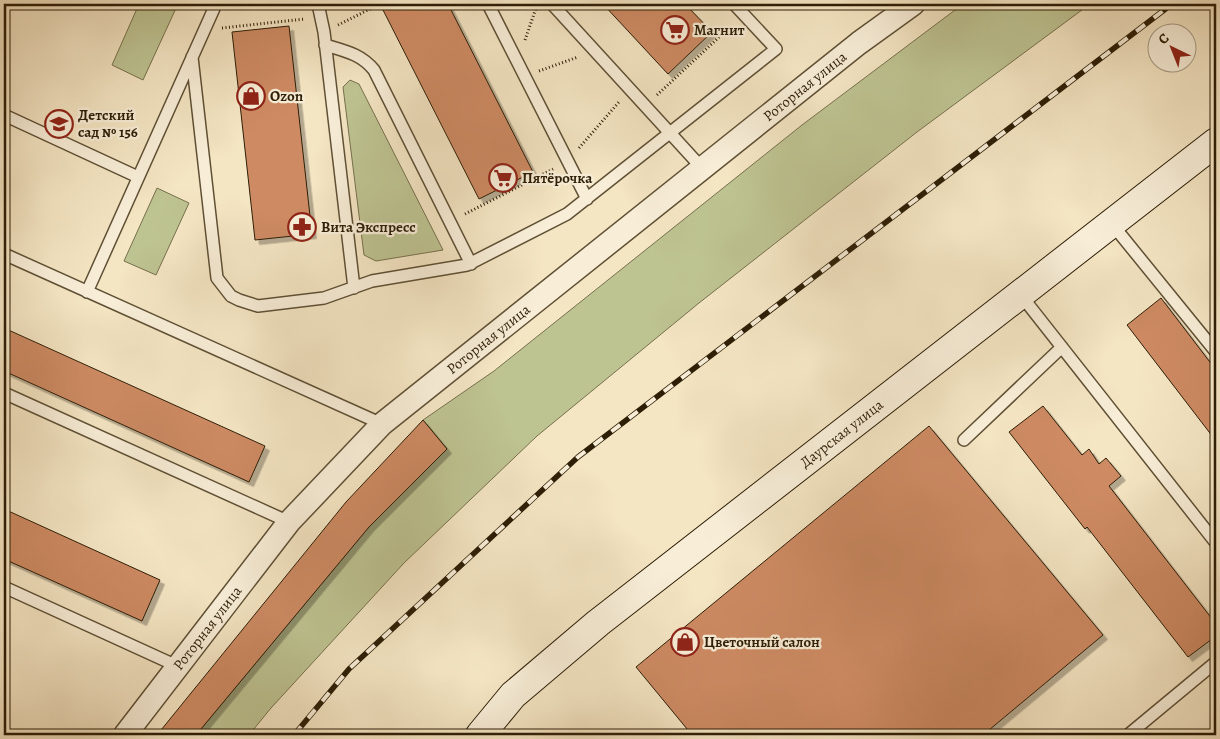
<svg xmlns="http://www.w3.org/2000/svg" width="1220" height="739" font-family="Alegreya,serif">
<defs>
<filter id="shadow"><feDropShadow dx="4.5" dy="4.5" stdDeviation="0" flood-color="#0004"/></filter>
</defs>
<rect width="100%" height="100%" fill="#f4e5c3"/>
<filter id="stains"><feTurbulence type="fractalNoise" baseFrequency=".004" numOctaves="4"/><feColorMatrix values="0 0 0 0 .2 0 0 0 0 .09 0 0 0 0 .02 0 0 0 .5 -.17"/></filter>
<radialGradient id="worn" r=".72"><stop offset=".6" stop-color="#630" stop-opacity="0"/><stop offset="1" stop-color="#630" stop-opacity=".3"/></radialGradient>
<path fill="#bec392" stroke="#76704c" d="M139,4H172L177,6L143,80L112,65Z
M963,4H1090L917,132L699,303L537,436L404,563L271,708L249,735H196L369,527L447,449L423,420L494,371L802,125Z
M350,80L359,84L443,250L376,261L364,255L343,87Z
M157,188L189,203L156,275L124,261Z"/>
<path fill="#cd8a64" stroke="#2d1e06" filter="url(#shadow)" d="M395,4H448L533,172L479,199L383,10Z
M603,4H685L712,32L668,74Z
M289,26L312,234L255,240L232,32Z
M1161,298L1216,370V441L1127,325Z
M4,328L265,446L249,482L4,371Z
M1043,406L1082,455L1089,449L1099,464L1106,458L1121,476L1109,486L1216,624V636L1188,657L1087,527L1085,529L1009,432Z
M423,420L447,449L369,527L196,735H157L346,502Z
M929,426L1103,635L983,735H692L636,667Z
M4,509L160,580L142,621L4,559Z"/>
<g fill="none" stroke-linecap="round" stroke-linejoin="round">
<defs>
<path id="lane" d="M318,4L324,32L354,288
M488,4L587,199
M552,4L702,168
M325,45C345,51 361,54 374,70L471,264
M192,57L217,278L231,296L239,300L258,306L324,298L372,281L467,265L567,214L776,49L734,4
M4,115L138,177
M1112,224L1216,352
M4,254L382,424
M87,292L216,4
M1020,294L1216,543
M4,393L289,522
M964,440L1062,347
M4,587L177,666
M1128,735L1216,662"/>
<g id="street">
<path id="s1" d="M125,735L289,522L382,424L859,43L913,4"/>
</g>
<g id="secondary">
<path id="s2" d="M480,735L513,695L598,623L1216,142"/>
</g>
</defs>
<use href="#lane" stroke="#5f5035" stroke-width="14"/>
<use href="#street" stroke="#5f5035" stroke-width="25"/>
<use href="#secondary" stroke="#2d1e06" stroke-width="30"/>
<path stroke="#2d1e06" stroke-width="3" stroke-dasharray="1 2.5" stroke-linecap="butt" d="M338,25L380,4
M222,28L305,19
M525,40L536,8
M539,71L578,57
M657,95L731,26
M579,148L619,102
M465,214L553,169"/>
<use href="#lane" stroke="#f8eed8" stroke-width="11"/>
<use href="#street" stroke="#f8eed8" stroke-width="22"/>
<use href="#secondary" stroke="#f8eed8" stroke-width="28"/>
<defs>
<path id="rail" d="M294,735L349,669L578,457L1172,4"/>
</defs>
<use href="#rail" stroke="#2d1e06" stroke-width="5.5"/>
<use href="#rail" stroke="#f8eed8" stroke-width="4" stroke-dasharray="11" stroke-linecap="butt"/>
</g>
<defs>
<symbol id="supermarket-ring" viewBox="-11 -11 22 22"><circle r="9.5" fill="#f8eed8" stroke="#8f2418" stroke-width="1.5"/><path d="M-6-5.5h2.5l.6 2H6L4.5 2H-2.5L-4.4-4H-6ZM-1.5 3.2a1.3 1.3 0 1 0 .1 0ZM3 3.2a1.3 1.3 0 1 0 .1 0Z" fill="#8f2418"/></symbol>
<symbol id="shop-ring" viewBox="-11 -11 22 22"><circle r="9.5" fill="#f8eed8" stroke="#8f2418" stroke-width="1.5"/><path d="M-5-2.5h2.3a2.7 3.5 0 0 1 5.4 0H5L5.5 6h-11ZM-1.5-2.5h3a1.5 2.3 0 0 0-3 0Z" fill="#8f2418"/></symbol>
<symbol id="school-ring" viewBox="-11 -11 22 22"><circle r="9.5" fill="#f8eed8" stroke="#8f2418" stroke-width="1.5"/><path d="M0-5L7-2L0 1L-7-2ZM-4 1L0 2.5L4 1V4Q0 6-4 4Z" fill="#8f2418"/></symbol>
<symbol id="pharmacy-ring" viewBox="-11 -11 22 22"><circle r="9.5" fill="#f8eed8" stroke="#8f2418" stroke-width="1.5"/><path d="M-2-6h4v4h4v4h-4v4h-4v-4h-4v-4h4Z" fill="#8f2418"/></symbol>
</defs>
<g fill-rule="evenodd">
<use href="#supermarket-ring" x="659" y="14" width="32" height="32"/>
<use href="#shop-ring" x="235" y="80" width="32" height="32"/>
<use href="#school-ring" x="43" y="108" width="32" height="32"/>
<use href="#supermarket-ring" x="487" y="162" width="32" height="32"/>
<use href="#pharmacy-ring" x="286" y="211" width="32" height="32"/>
<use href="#shop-ring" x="669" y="626" width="32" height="32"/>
</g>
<g text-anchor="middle" stroke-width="4.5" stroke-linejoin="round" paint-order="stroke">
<g font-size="15" font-weight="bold" fill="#2d1e06" stroke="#f8eed8" text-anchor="start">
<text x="694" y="35">Магнит</text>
<text x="270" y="101">Ozon</text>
<text x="78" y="120">Детский<tspan x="78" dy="17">сад № 156</tspan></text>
<text x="522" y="183">Пятёрочка</text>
<text x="321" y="232">Вита Экспресс</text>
<text x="704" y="647">Цветочный салон</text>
</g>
<g font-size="15" fill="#2d1e06" stroke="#f8eed8">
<text dy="5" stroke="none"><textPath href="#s1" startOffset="945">Роторная улица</textPath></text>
<text dy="5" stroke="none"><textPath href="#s1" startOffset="540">Роторная улица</textPath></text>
<text dy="5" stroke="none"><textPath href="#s2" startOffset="472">Даурская улица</textPath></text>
<text dy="5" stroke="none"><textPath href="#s1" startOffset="135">Роторная улица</textPath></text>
</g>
</g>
<rect width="1220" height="739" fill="none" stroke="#f4e5c3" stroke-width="20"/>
<rect x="5" y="5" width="1210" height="729" fill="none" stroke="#2d1e06" stroke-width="2.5"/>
<rect x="10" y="10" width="1200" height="719" fill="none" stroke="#2d1e06"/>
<g transform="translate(1172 48) rotate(317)"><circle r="24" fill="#f8eed8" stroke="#a79b84"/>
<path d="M0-4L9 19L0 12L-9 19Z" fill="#8f2418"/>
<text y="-8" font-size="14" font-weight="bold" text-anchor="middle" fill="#2d1e06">С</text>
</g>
<rect width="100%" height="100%" filter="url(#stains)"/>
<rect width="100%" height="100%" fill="url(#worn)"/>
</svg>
